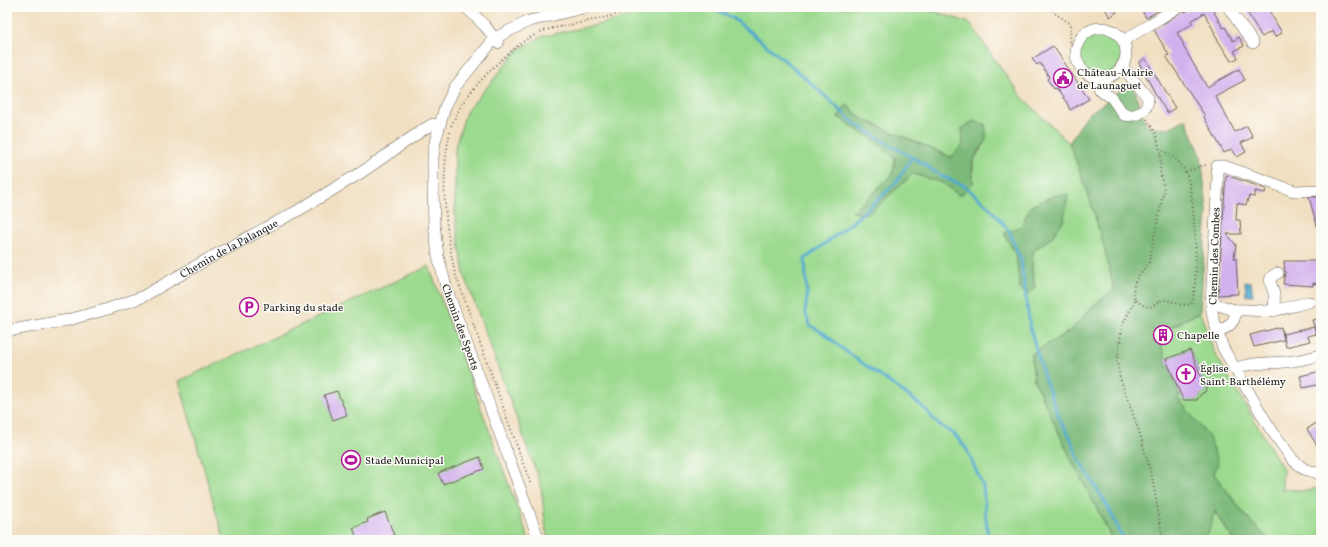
<svg xmlns="http://www.w3.org/2000/svg" width="1328" height="547" font-family="Vollkorn,serif">
<rect width="100%" height="100%" fill="#fdfcf7"/>
<filter id="ink" filterUnits="userSpaceOnUse"><feTurbulence type="fractalNoise" baseFrequency=".025" numOctaves="2"/><feDisplacementMap in="SourceGraphic" scale="8" xChannelSelector="R" yChannelSelector="G"/><feConvolveMatrix kernelMatrix="1 2 1 2 8 2 1 2 1" color-interpolation-filters="sRGB"/></filter>
<filter id="wash" filterUnits="userSpaceOnUse"><feTurbulence type="fractalNoise" baseFrequency=".012" numOctaves="4" result="noise"/><feDisplacementMap in="SourceGraphic" scale="16" xChannelSelector="R" yChannelSelector="G"/><feGaussianBlur stdDeviation="0.9" result="paint"/><feColorMatrix in="noise" values="0 0 0 0 0 0 0 0 0 0 0 0 0 0 0 0 0 1.4 0 .05"/><feComposite in="paint" operator="in"/></filter>
<g filter="url(#wash)">
<rect width="100%" height="100%" fill="#f1dfc1"/>
<path fill="#9cda8f" stroke="#5c7b56" fill-rule="evenodd" d="M652,7H921L970,23L994,59L1023,98L1069,143L1087,189L1108,260L1114,291L1097,302L1071,330L1031,354L1034,380L1075,467L1104,522L1112,540H549L546,531L541,485L464,274L455,216V147L466,112L519,49L543,36L602,24L638,13ZM847,105L862,119L951,157L963,145L985,143L973,162V183L960,196L943,183L913,174L868,214L852,212L865,201L893,173L895,158L875,141L838,117ZM1056,195L1052,237L1033,251L1032,270L1035,288L1020,289L1016,255L1004,233L1021,226L1031,206Z
M1078 53a22 22 0 1 1 44 0a22 22 0 1 1-44 0Z
M429,266L529,540H224L179,381Z
M1200,312L1214,352L1283,469L1282,489L1312,491L1313,488L1321,490V540H1260L1250,521L1208,467L1170,399L1181,395L1184,400L1189,399L1197,400L1200,397L1201,393L1205,391L1206,388L1190,350L1166,359L1159,340L1172,334L1170,328Z
M1214,511L1233,540H1206Z"/>
<path fill="#7dba7a" stroke="#4c6b4b" d="M1131,80L1146,125L1167,129L1186,119L1201,155L1207,210L1200,312L1154,335L1156,341L1159,340L1180,395L1177,397L1209,437L1218,463L1214,474L1250,521L1270,540H1233L1215,511L1206,540H1112L1104,522L1075,467L1034,380L1031,354L1071,330L1097,302L1114,291C1104,240 1088,191 1069,143L1087,115L1114,96Z
M847,105L862,119L951,157L963,145L962,128L973,121L985,124C990,147 980,144 973,161C971,167 973,177 973,183L960,196L943,183L913,174L868,214L851,212L865,201L893,173L895,158L875,141L838,117Z
M1056,195H1068L1064,220L1052,237L1033,251L1032,270L1035,288L1028,295L1020,289L1016,255L1004,233L1021,226L1031,206Z"/>
<path fill="#4fa8cd" stroke="#366274" d="M1245,282H1251L1253,295L1246,296Z"/>
<g fill="none" stroke-linecap="round" stroke-linejoin="round">
<path stroke="#4fa8cd" stroke-width="3" d="M711,7L733,18L801,74L854,123L890,145L924,164L941,176L963,185L987,205L1002,222L1009,231L1021,261L1030,328L1044,377L1060,420L1070,437L1078,458L1107,505L1124,540
M912,157L897,181L882,196L849,225L805,259L807,297L805,312L810,325L825,334L844,350L910,397L925,409L938,424L954,434L966,448L983,486L988,540"/>
</g>
<g id="blocks">
<path fill="#d3b1ee" d="M1104,7H1114L1117,12L1110,17Z
M1140,7H1165L1146,18Z
M1194,7H1221L1214,12L1223,28L1225,27L1233,41L1239,37L1244,46L1234,51L1238,58L1231,61L1214,34L1215,33L1204,13L1191,21L1192,24L1177,33L1184,45L1183,46L1207,87L1239,69L1245,80L1215,96L1235,132L1247,126L1253,137L1241,143L1246,152L1237,157L1232,149L1224,153L1204,117L1205,116L1166,56L1169,55L1154,30L1184,10L1185,12Z
M1256,7H1267L1282,33L1275,37L1272,31L1262,37L1247,12Z
M1053,46L1089,99L1070,110L1067,103L1056,88L1054,89L1047,79L1049,77L1040,63L1037,65L1032,59Z
M1145,58L1175,108L1167,113L1155,93L1139,63Z
M1226,175L1266,189L1265,193L1255,191V197L1249,196L1246,205L1237,203L1236,220H1240L1241,234H1227L1236,245L1234,258H1236L1238,294L1218,295Z
M1309,197H1321V232L1319,233Z
M1284,261H1321V285L1313,283V286L1283,284L1285,273Z
M1321,318V341H1319L1312,320Z
M1281,327L1284,340L1254,347L1250,335Z
M1314,327L1316,334L1308,336L1310,341L1286,347L1283,334Z
M1190,350L1206,388L1205,392L1202,393L1197,400H1183L1166,359Z
M1321,371V384L1303,388L1300,376Z
M337,391L347,415L333,420L324,395Z
M1318,422L1321,426V452L1307,429Z
M480,457L484,469L443,484L438,473Z
M385,512L396,540H358L353,528L368,522L367,519Z"/>
</g>
</g>
<g filter="url(#ink)">
<use href="#blocks" fill-opacity="0" stroke="#676056" stroke-width="1"/>
<g fill="none" stroke-linecap="round" stroke-linejoin="round">
<defs>
<g id="minor">
<path d="M466,7L485,26L498,43"/>
<path d="M1228,7L1253,43"/>
<circle cx="1101" cy="53" r="25"/>
<path d="M1123,41L1178,7"/>
<path d="M1097,78L1100,90L1112,98L1124,115C1137,117 1148,112 1148,98L1122,66"/>
<path d="M1321,190L1294,191L1224,166H1217L1218,178L1211,304L1213,318L1223,348L1268,425L1293,460L1304,469L1321,474"/>
<path d="M1211,304C1220,304 1227,309 1236,310C1235,323 1229,327 1217,332"/>
<path d="M1236,310C1246,309 1255,311 1265,311C1280,311 1295,305 1309,302"/>
<path d="M1274,311C1274,305 1275,300 1274,294C1272,284 1265,278 1278,273"/>
<path id="s1" d="M7,331L68,320L108,309L142,297L215,255L299,210L362,172L424,129L433,124"/>
<path d="M1234,369C1253,361 1274,364 1293,361C1303,360 1312,357 1321,355"/>
<path d="M539,540L447,290L438,256L434,224L433,190V157L435,142L445,107L455,87L495,38L529,21L587,7"/>
</g>
</defs>
<use href="#minor" stroke="#676056" stroke-width="12"/>
<path stroke="#676056" stroke-width="2" stroke-dasharray="1 3" stroke-linecap="butt" d="M1050,7L1056,14L1071,24L1070,44L1077,45
M1147,119L1156,134L1161,154L1160,170L1164,190L1149,262C1139,276 1130,281 1135,300C1139,302 1144,307 1149,307C1155,307 1158,300 1163,300C1173,300 1182,308 1191,304C1200,287 1195,189 1185,171C1179,160 1171,155 1160,149
M451,126C455,118 458,111 462,104C478,81 515,42 541,32C550,28 561,27 570,25C593,20 616,16 638,7
M450,132C440,177 445,228 455,273L531,485
M1186,172L1204,165L1208,166
M1135,300L1122,326L1117,361L1120,378L1140,434L1152,477L1163,540"/>
<use href="#minor" stroke="#fff" stroke-width="11"/>
</g>
</g>
<defs>
<symbol id="civic-ring" viewBox="-11 -11 22 22"><circle r="9.5" fill="#fdfcf7" stroke="#b5179e" stroke-width="1.5"/><path d="M-.6-6.5H3V-4.5H.6V-3L4-1V1h2V6H-6V1h2V-1L-.6-3ZM-1.2 2.5V6h2.4V2.5Z" fill="#b5179e"/></symbol>
<symbol id="parking-ring" viewBox="-11 -11 22 22"><circle r="9.5" fill="#fdfcf7" stroke="#b5179e" stroke-width="1.5"/><path d="M-3.5-5.5H1a3.5 3.5 0 0 1 0 7H-1V5.5H-3.5ZM-1-3.4V-.6H.8a1.4 1.4 0 0 0 0-2.8Z" fill="#b5179e"/></symbol>
<symbol id="building-ring" viewBox="-11 -11 22 22"><circle r="9.5" fill="#fdfcf7" stroke="#b5179e" stroke-width="1.5"/><path d="M-4-6H4V6H1V3H-1V6H-4ZM-2.5-4.3h1.7v1.8h-1.7ZM.8-4.3h1.7v1.8H.8ZM-2.5-1h1.7V.8h-1.7ZM.8-1h1.7V.8H.8Z" fill="#b5179e"/></symbol>
<symbol id="church-ring" viewBox="-11 -11 22 22"><circle r="9.5" fill="#fdfcf7" stroke="#b5179e" stroke-width="1.5"/><path d="M-1.2-6h2.4v3.5h3.3v2.4h-3.3V6h-2.4V-.1h-3.3v-2.4h3.3Z" fill="#b5179e"/></symbol>
<symbol id="stadium-ring" viewBox="-11 -11 22 22"><circle r="9.5" fill="#fdfcf7" stroke="#b5179e" stroke-width="1.5"/><path d="M0-5a6.5 5 0 1 0 0 10a6.5 5 0 1 0 0-10ZM-3.5-1.8h7v3.6h-7Z" fill="#b5179e"/></symbol>
</defs>
<g fill-rule="evenodd">
<use href="#civic-ring" x="1052" y="67" width="22" height="22"/>
<use href="#parking-ring" x="238" y="296" width="22" height="22"/>
<use href="#building-ring" x="1152" y="324" width="22" height="22"/>
<use href="#church-ring" x="1175" y="363" width="22" height="22"/>
<use href="#stadium-ring" x="340" y="449" width="22" height="22"/>
</g>
<g text-anchor="middle" stroke-width="3" stroke-linejoin="round" paint-order="stroke">
<g font-size="11" fill="#1c1c1c" stroke="#fdfcf7" text-anchor="start">
<text x="1077" y="76">Château-Mairie<tspan x="1077" dy="13">de Launaguet</tspan></text>
<text x="263" y="311">Parking du stade</text>
<text x="1177" y="339">Chapelle</text>
<text x="1200" y="372">Église<tspan x="1200" dy="13">Saint-Barthélémy</tspan></text>
<text x="365" y="464">Stade Municipal</text>
</g>
<g font-size="11" fill="#1c1c1c" stroke="#fdfcf7">
<text dy="4" stroke="none"><textPath href="#s1" startOffset="239">Chemin de la Palanque</textPath></text>
<text transform="translate(1214 256) rotate(-88)" y="4">Chemin des Combes</text>
<text transform="translate(461 327) rotate(70)" y="4">Chemin des Sports</text>
</g>
</g>
<rect width="1328" height="547" fill="none" stroke="#fdfcf7" stroke-width="24"/>
</svg>
